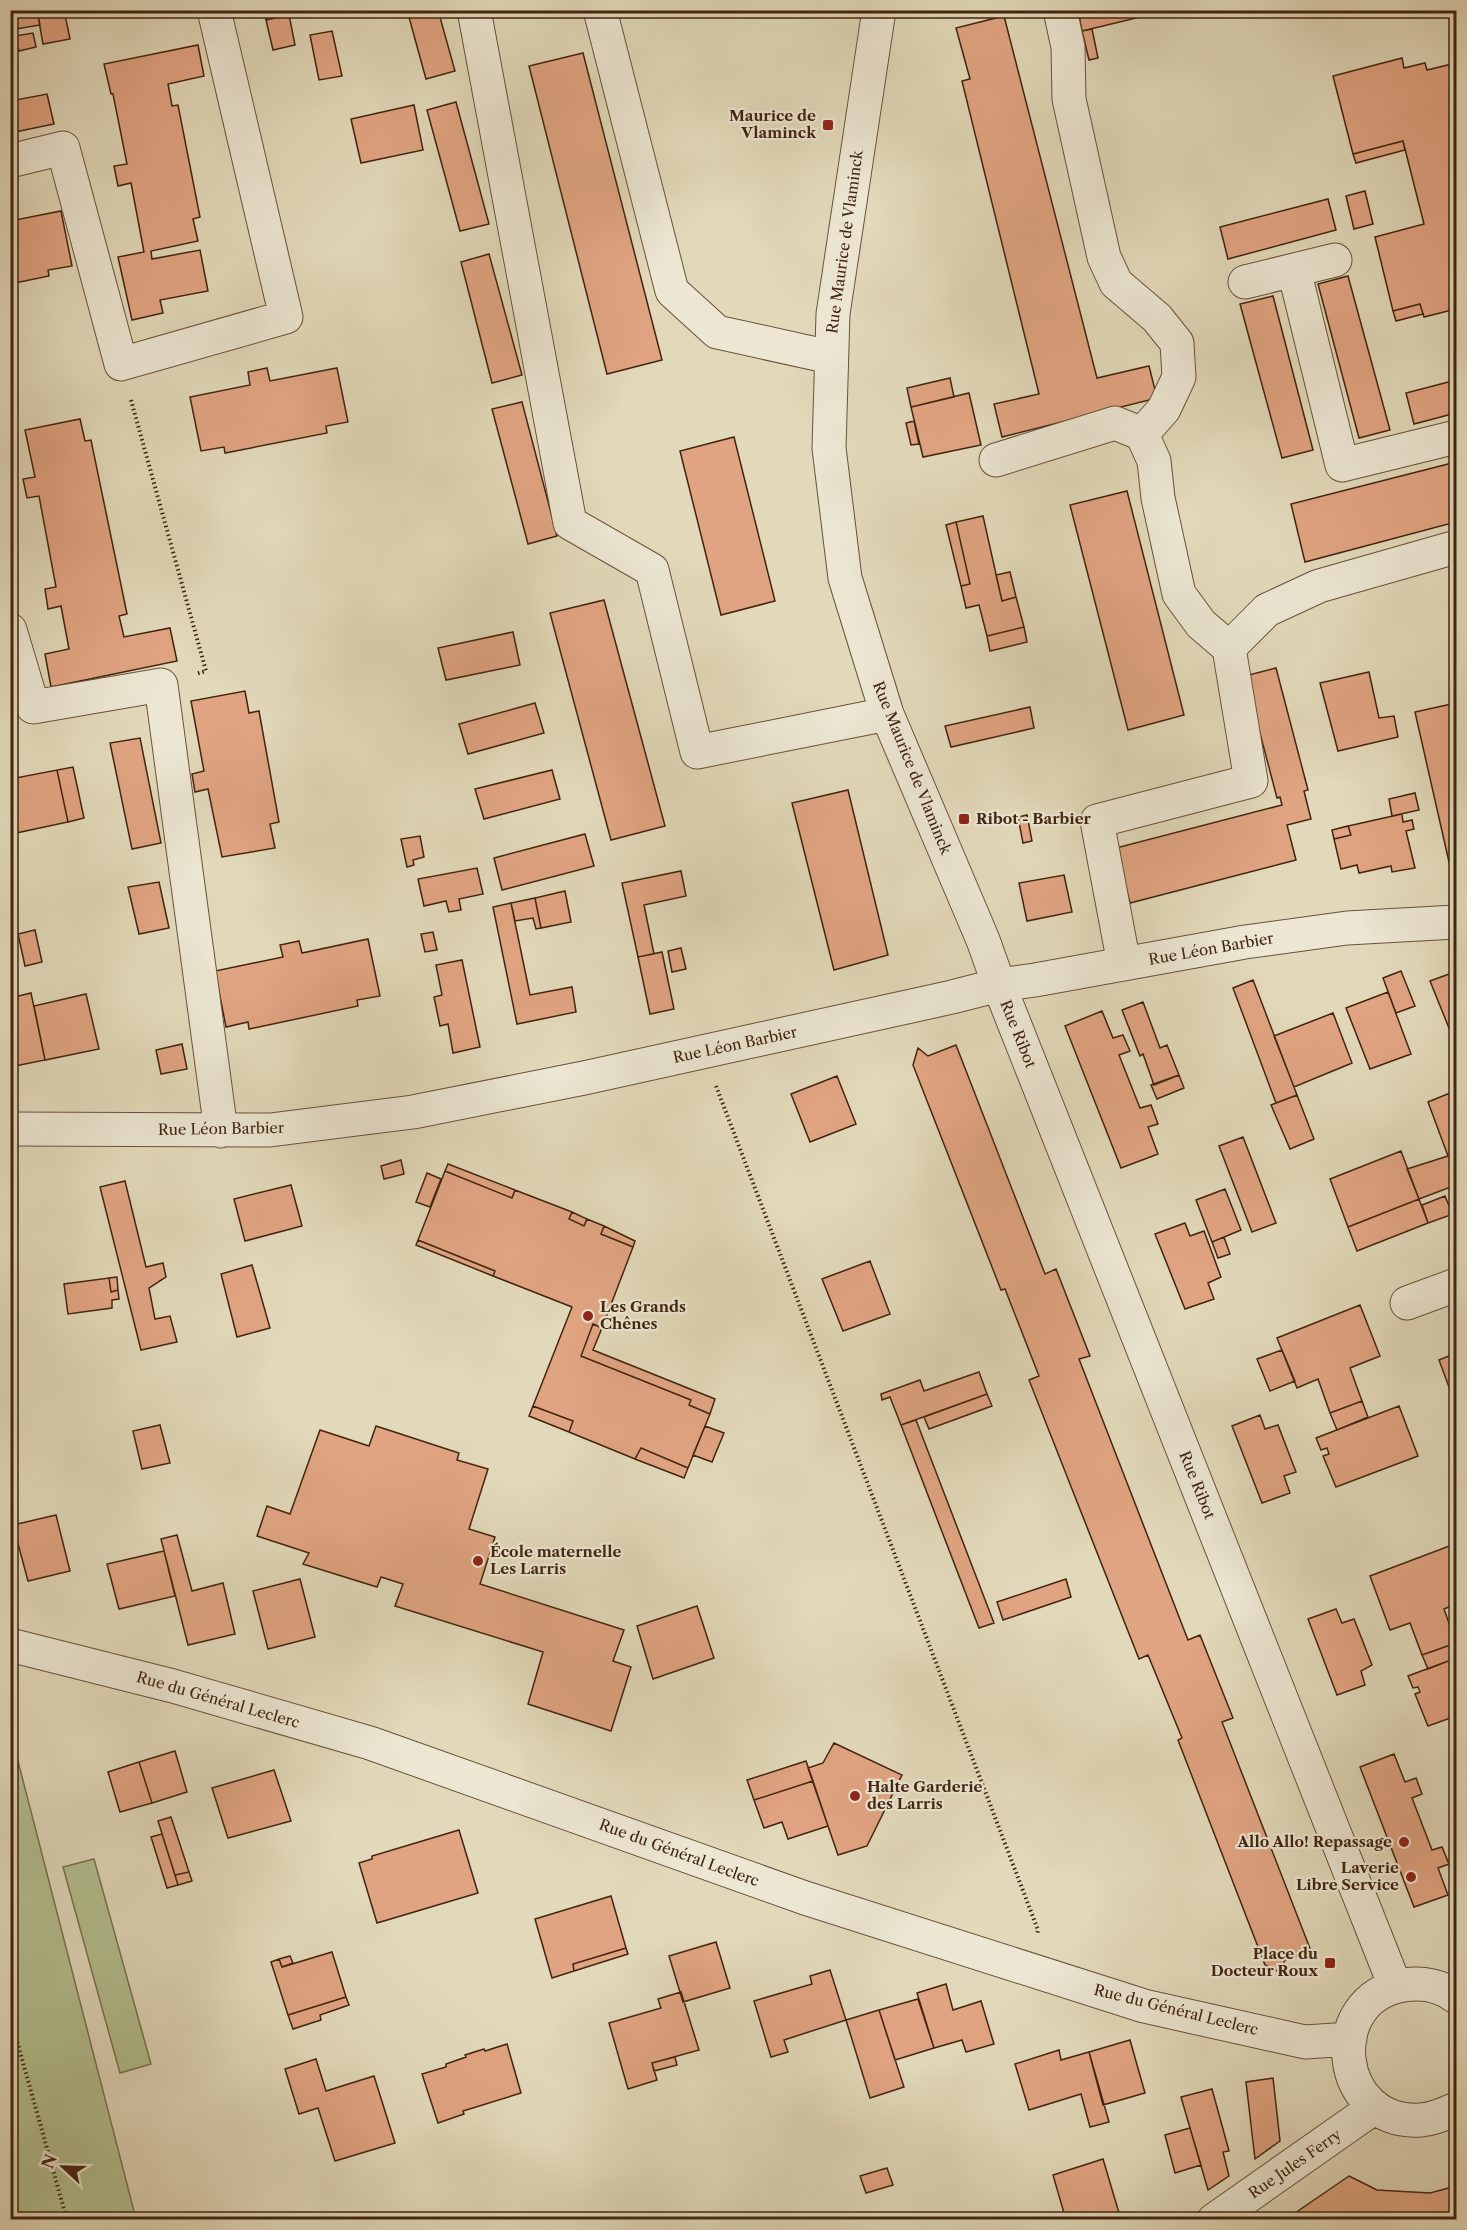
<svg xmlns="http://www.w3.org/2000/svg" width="1467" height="2230" font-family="'Libre Caslon Text',serif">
<rect width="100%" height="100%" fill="#e2d9ba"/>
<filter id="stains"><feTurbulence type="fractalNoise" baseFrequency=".00333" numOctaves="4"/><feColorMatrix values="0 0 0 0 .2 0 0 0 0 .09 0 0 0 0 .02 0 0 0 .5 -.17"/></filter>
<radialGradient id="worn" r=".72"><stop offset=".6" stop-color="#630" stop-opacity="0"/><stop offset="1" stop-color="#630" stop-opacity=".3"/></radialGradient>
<path fill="#b3bf90" stroke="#7a7250" stroke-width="1.5" d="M11,1734L136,2219H18L10,2174Z
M94,1859L151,2064L120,2073L63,1867Z"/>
<path fill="#e1a482" stroke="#41240f" stroke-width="1.5" d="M10,10H37L40,25L10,30Z
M37,10H64L70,39L43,44Z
M264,10H288L289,15L266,20Z
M407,10H438L455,71L426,79Z
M1078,10H1153V14L1082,31Z
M1270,10H1299V11L1272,17Z
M289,15L295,45L273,50L266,20Z
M1004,16L1097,378L1149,366L1157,398L1002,437L994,404L1039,394L962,81L970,79L956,28Z
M1092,29L1098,58L1089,60L1082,31Z
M332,31L342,76L319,80L310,35Z
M33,33L36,47L19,51L15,36Z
M198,45L204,76L168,84L172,106L178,105L200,217L193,219L198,241L151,251L152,259L200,250L208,291L160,300L163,313L132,320L118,257L144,252L131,183L118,186L114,166L127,164L113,94H111L104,64Z
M583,53L662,360L607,374L529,66Z
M1402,58L1404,68L1425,63L1427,70L1456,63V309L1424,317L1420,304L1393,311L1375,237L1424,224L1403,141L1353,154L1333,76Z
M47,94L54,124L10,133V101Z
M456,102L489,224L460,231L427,110Z
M414,105L423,150L361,163L351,119Z
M1403,141L1405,150L1356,163L1353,154Z
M1365,191L1373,224L1354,229L1346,196Z
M1328,199L1336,230L1228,259L1220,227Z
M61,211L72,266L48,270L49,276L10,284V221Z
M489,254L522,375L492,383L461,262Z
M1348,276L1390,430L1359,438L1318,284Z
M1273,296L1313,450L1282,458L1240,304Z
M1420,304L1423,314L1396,321L1393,311Z
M267,368L270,381L337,368L348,422L326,426L327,433L225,453L224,447L201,451L190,397L250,385L248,372Z
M950,378L954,397L911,407L907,388Z
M1456,380V413L1414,424L1406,393Z
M969,393L981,445L923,457L911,407Z
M522,402L557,536L528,544L492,409Z
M80,419L85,441L91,440L127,614L119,616L124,637L170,628L177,661L51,687L45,654L69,649L61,606L48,609L45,589L56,587L39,496L27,498L23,479L35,477L25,430Z
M914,421L919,444L911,445L906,423Z
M734,437L775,601L721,615L680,451Z
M1456,462V522L1305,562L1291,504Z
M1127,491L1184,715L1128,730L1070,505Z
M983,516L1002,601L1016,597L1024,627L987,636L979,605L966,608L961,586L970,584L956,522Z
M956,522L970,584L961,586L946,525Z
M1010,572L1016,597L1002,601L996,575Z
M604,600L665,826L611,840L550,613Z
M1024,627L1027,642L990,651L987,636Z
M513,632L520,665L446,680L438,648Z
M1276,668L1308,790L1304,791L1311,819L1287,825L1296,860L1130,903L1116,848L1282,805L1280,797L1277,798L1245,676Z
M1369,672L1379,718L1394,716L1398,737L1338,751L1320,683Z
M245,691L249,713L259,711L279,822L270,824L275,848L222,857L208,789L195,792L192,774L204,771L191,701Z
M535,703L544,733L468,754L459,724Z
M1456,703V752L1450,754L1456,783V868H1455L1453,861L1449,862L1415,712Z
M1030,707L1034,728L951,747L945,726Z
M140,738L161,843L132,849L110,743Z
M73,767L84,818L68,822L57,770Z
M57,770L68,822L16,833L10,808V779Z
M552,770L560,799L484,819L475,789Z
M848,790L888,955L834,970L792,803Z
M1415,793L1419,810L1392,816L1389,799Z
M1402,814L1403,822L1412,820L1414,829L1406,831L1415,868L1392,872L1391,866L1359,873L1357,865L1341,869L1334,839L1351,835L1348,826Z
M1027,815L1032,841L1023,843L1018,817Z
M1348,826L1351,835L1334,839L1332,830Z
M585,834L594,866L502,890L494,858Z
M420,836L424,857L413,860L414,865L407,867L401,839Z
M477,868L483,894L459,899L461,910L449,912L446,901L424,906L418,879Z
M681,871L686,896L644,905L654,954L638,957L622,883Z
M1064,875L1072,912L1027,921L1019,883Z
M159,882L169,928L139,934L128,887Z
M565,891L571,922L541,928L535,898Z
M535,898L541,928L536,929L533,918L515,921L511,903Z
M511,903L530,995L572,987L576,1012L517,1024L493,907Z
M35,930L42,962L25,966L18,934Z
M433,932L437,950L425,952L421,934Z
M368,939L380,996L357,1000L358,1006L249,1029L248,1022L226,1027L215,971L283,957L280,945L299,941L302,953Z
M681,948L686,969L672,972L668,951Z
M662,952L674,1009L650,1014L638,957Z
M462,960L480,1047L453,1053L448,1024L440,1026L434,997L442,995L436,965Z
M1401,971L1415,1006L1396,1013L1383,978Z
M1452,973L1454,977L1456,976V1025L1449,1028L1430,981Z
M1253,980L1297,1095L1276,1103L1233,988Z
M1388,992L1411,1054L1370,1069L1346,1008Z
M31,993L45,1060L10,1067V998Z
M86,994L99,1049L45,1060L34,1006Z
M1143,1002L1160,1048L1167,1045L1179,1075L1154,1085L1143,1054L1140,1056L1122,1010Z
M1102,1011L1113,1038L1123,1035L1130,1051L1119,1055L1140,1108L1151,1105L1158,1124L1148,1127L1158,1154L1121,1168L1065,1026Z
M1333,1013L1352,1063L1294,1087L1274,1036Z
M182,1044L187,1069L161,1074L156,1050Z
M956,1045L1045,1274L1056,1269L1090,1356L1079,1359L1188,1640L1200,1635L1233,1718L1222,1722L1311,1951L1285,1960L1279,1972L1265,1965L1178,1740L1182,1738L1148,1655L1139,1659L1029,1380L1039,1376L1005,1289L1001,1290L913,1065L918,1048L928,1056Z
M1179,1075L1184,1088L1157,1099L1151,1085Z
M837,1076L856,1124L810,1142L791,1094Z
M1450,1093L1456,1109V1185L1419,1199L1407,1169L1448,1156L1428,1102Z
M1297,1095L1314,1139L1290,1149L1271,1105Z
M1243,1137L1276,1223L1252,1232L1219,1146Z
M1401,1151L1419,1199L1348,1227L1330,1179Z
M401,1160L404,1174L384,1179L381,1166Z
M448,1164L515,1190L512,1198L445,1171Z
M445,1171L512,1198L515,1190L572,1212L569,1219L584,1226L587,1219L604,1226L601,1234L633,1247L602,1328L593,1324L581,1356L691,1400L689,1405L710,1414L688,1468L641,1448L635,1459L569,1432L573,1421L533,1406L572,1307L493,1276L495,1271L418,1240Z
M427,1173L441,1179L430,1207L416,1202Z
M125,1181L146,1267L163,1263L166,1277L149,1288L155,1319L170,1316L177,1342L141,1350L100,1187Z
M291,1185L302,1226L245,1241L234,1199Z
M1225,1189L1241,1230L1212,1242L1196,1200Z
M1445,1196L1450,1208L1456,1205V1213L1428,1223L1422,1205Z
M1419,1199L1428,1223L1357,1251L1348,1227Z
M572,1212L587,1219L584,1226L569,1219Z
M1185,1223L1190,1236L1204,1231L1221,1277L1208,1283L1214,1299L1185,1309L1155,1234Z
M604,1226L635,1241L633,1247L601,1234Z
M1224,1237L1230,1254L1218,1258L1212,1242Z
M418,1240L495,1271L493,1276L416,1245Z
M870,1261L890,1314L843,1331L822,1279Z
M252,1265L270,1328L237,1337L221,1274Z
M117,1277L118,1290L111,1292L109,1278Z
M109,1278L111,1292L118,1290L119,1299L112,1300V1308L68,1314L64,1284Z
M1360,1305L1380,1356L1350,1368L1362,1401L1330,1413L1318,1379L1297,1388L1277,1338Z
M593,1324L602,1328L593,1350L715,1399L710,1414L689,1405L691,1400L581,1356Z
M1282,1350L1295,1381L1270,1391L1257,1359Z
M1456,1353V1406L1439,1360Z
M979,1372L987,1394L901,1425L890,1397L882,1400L881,1394L920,1380L924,1391Z
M987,1394L992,1406L929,1429L924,1417Z
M1362,1401L1368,1417L1337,1430L1330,1413Z
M533,1406L573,1421L569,1432L529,1416Z
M1399,1406L1418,1456L1336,1487L1323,1456L1329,1454L1327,1448L1321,1450L1316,1438Z
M1260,1415L1265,1429L1278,1425L1296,1472L1284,1476L1290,1493L1262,1503L1232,1426Z
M916,1420L994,1623L979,1628L901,1425Z
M160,1425L170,1463L142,1469L133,1431Z
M376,1426L459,1453L457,1460L488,1469L469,1529L495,1537L480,1584L624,1630L613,1661L631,1667L611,1731L528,1704L543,1652L395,1606L403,1584L381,1577L377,1587L303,1564L309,1553L257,1536L267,1506L290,1514L320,1430L369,1446Z
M705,1426L724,1433L712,1462L693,1455Z
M641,1448L688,1468L684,1478L635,1459Z
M56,1515L70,1571L28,1581L13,1525Z
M177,1535L192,1591L223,1583L235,1634L188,1645L161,1539Z
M1452,1545L1456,1557V1604L1444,1609L1456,1643L1422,1655L1410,1623L1390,1630L1370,1576Z
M164,1551L175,1596L119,1609L107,1564Z
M300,1579L315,1637L268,1649L253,1591Z
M1066,1579L1071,1597L1003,1620L997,1602Z
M697,1606L714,1658L653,1679L637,1626Z
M1336,1609L1342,1623L1354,1619L1372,1665L1361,1671L1365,1685L1337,1695L1308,1619Z
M1456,1643V1658L1428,1669L1422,1655Z
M1456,1658V1716L1428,1726L1415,1694L1420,1692L1418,1687L1413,1688L1408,1676Z
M834,1743L902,1775L867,1846L838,1855L808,1768L823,1763Z
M175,1751L187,1792L152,1803L139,1762Z
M1394,1754L1405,1782L1416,1778L1422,1794L1412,1798L1432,1850L1442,1847L1449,1864L1438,1868L1448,1895L1414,1907L1360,1767Z
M806,1761L813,1781L754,1800L747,1780Z
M139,1762L152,1803L120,1812L108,1772Z
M274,1770L291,1821L228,1838L212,1788Z
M813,1781L828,1826L788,1839L782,1822L764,1828L754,1800Z
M171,1817L189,1872L175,1875L158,1821Z
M459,1830L478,1893L377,1923L359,1863L372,1859V1856Z
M162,1834L178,1885L167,1888L151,1837Z
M189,1872L192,1881L178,1885L175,1875Z
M611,1896L626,1948L573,1964L574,1971L552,1978L535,1919Z
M716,1942L730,1988L683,2002L669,1956Z
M626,1948L628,1954L574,1971L573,1964Z
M332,1952L346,1997L288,2015L271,1962L279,1959L282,1967Z
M290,1956L293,1963L282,1967L279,1959Z
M830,1970L846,2020L784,2040L788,2052L771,2057L754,2001L812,1984L810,1976Z
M946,1984L953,2010L981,2001L994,2044L966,2052L962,2040L934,2048L917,1993Z
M681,1992L699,2050L652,2063L657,2080L628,2089L609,2023L661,2008L658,1999Z
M346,1997L349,2005L320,2015L321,2020L293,2029L288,2015Z
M918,1999L934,2048L895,2060L879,2010Z
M879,2010L904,2087L870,2098L846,2020Z
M1130,2040L1145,2093L1103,2105L1089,2052Z
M507,2044L521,2093L463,2111L464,2114L438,2123L422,2074L446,2067V2064L466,2057L465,2055L484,2049L485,2051Z
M1059,2050L1061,2060L1089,2052L1109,2122L1090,2127L1081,2094L1029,2110L1015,2064Z
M675,2057L677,2065L654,2071L652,2063Z
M316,2059L326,2091L374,2076L395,2143L335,2161L318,2108L299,2114L285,2069Z
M1273,2078L1280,2141L1255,2159L1246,2082Z
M1212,2089L1229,2151L1223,2152L1229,2176L1208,2190L1181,2097Z
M1190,2128L1201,2165L1175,2173L1165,2135Z
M1103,2159L1119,2213L1098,2220H1066L1053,2175Z
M887,2168L893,2185L866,2193L860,2176Z
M1349,2176L1377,2190L1430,2193L1456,2186V2220H1285Z"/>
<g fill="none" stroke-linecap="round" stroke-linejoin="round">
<defs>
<path id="minor" d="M474,10L570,523L652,570L697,752L887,714
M600,10L672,291L717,332L830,357
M879,10L833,314L829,448L845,578L887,714L983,940L999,985L1395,1986
M1060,10L1068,47L1069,99L1104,257L1116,283L1157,318L1177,343L1179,377L1164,409L1142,434
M10,161L63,148L121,364L286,317L214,10
M1294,270L1342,465L1456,437
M1245,282L1335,260
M996,460L1115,423L1142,434L1154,461L1158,498L1179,594L1201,624L1229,648L1251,781L1097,821L1124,964
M10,630L33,707L161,685L221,1131
M1229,648L1267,610L1319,586L1456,547
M10,1129L270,1130L413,1112L584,1078L952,997L999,985L1035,980L1245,942L1347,928L1456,922
M1407,1303L1456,1285
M10,1645L173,1686L370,1743L805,1898L1144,2006L1305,2042L1350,2039
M1456,1997C1442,1986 1423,1982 1404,1985C1321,1998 1335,2126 1421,2120C1433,2119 1445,2114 1456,2109
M1214,2220L1375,2107"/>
</defs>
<use href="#minor" stroke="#69513a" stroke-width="35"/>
<path stroke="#41240f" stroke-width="4" stroke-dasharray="1.5 3" stroke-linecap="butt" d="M131,400L206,671L196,674
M716,1086L1038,1930L1037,1934
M10,2016L67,2220"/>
<use href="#minor" stroke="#ece6d2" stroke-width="33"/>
</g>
<g fill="#8f2418" stroke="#ece6d2" stroke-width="2">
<rect x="822" y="119" width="12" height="12" rx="3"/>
<rect x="958" y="813" width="12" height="12" rx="3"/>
<circle cx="588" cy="1316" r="6"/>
<circle cx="478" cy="1561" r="6"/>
<circle cx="855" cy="1796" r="6"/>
<circle cx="1404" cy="1842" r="6"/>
<circle cx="1411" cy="1877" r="6"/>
<rect x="1324" y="1957" width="12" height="12" rx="3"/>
</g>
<g text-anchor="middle" stroke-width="4.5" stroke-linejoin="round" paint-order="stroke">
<g font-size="15" font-weight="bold" fill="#41240f" stroke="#ece6d2" text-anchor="end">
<text x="816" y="121">Maurice de<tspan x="816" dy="17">Vlaminck</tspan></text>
<text x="976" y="824" text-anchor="start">Ribot - Barbier</text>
<text x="600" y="1312" text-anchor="start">Les Grands<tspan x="600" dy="17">Chênes</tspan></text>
<text x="490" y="1557" text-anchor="start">École maternelle<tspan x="490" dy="17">Les Larris</tspan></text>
<text x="867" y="1792" text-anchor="start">Halte Garderie<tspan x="867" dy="17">des Larris</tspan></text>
<text x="1392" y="1847">Allo Allo! Repassage</text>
<text x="1399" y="1873">Laverie<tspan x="1399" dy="17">Libre Service</tspan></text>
<text x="1318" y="1959">Place du<tspan x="1318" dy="17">Docteur Roux</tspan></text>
</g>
<g font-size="15" fill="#41240f" stroke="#ece6d2">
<text transform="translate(845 242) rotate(-82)" y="5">Rue Maurice de Vlaminck</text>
<text transform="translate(912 768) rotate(68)" y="5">Rue Maurice de Vlaminck</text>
<text transform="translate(1211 949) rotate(-10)" y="5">Rue Léon Barbier</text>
<text transform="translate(1018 1034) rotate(68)" y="5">Rue Ribot</text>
<text transform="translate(735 1045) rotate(-12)" y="5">Rue Léon Barbier</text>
<text transform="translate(221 1129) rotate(-1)" y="5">Rue Léon Barbier</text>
<text transform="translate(1197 1485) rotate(68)" y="5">Rue Ribot</text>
<text transform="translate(218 1700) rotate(16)" y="5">Rue du Général Leclerc</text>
<text transform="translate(679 1853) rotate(20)" y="5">Rue du Général Leclerc</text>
<text transform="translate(1176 2010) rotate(14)" y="5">Rue du Général Leclerc</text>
<text transform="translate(1295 2164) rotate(-35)" y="5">Rue Jules Ferry</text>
</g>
</g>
<rect width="1467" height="2230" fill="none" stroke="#e2d9ba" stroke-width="36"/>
<rect x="12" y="12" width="1443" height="2206" fill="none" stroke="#41240f" stroke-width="3"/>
<rect x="18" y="18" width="1431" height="2194" fill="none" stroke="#41240f" stroke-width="1.5"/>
<g transform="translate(63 2167) rotate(292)" stroke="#ece6d2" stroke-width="4.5" paint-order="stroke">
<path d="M0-4.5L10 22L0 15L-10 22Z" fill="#41240f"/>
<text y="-9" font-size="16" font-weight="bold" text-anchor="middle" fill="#41240f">N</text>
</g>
<rect width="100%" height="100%" filter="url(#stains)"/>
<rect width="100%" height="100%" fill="url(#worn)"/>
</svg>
